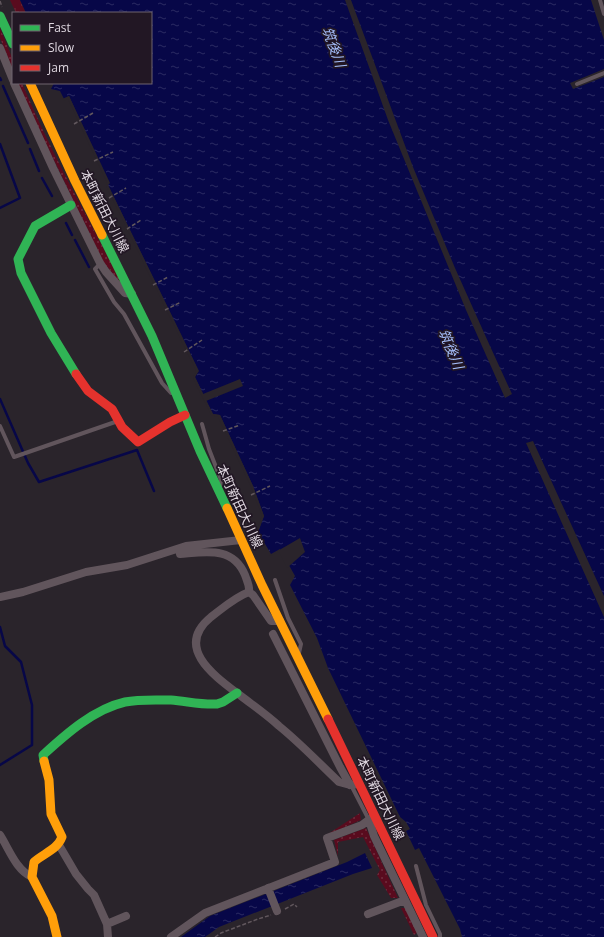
<svg xmlns="http://www.w3.org/2000/svg" width="604" height="937" font-family="'Open Sans','Noto Sans JP',sans-serif">
<defs>
<pattern id="grass-dots" width="8" height="8" patternUnits="userSpaceOnUse"><rect width="8" height="8" fill="#590b1e"/><path d="M2 2h.1M6 6h.1" fill="none" stroke="#702e3e" stroke-width="1.8" stroke-linecap="round"/></pattern>
<pattern id="wetland-marsh" width="20" height="14" patternUnits="userSpaceOnUse"><rect width="20" height="14" fill="#590b1e"/><path d="M1 5h8M5 5V1M11 12h8M15 12V8" fill="none" stroke="#702e3e"/></pattern>
<pattern id="water-ripples" width="26" height="14" patternUnits="userSpaceOnUse"><rect width="26" height="14" fill="#070748"/><path d="M2 4q2-2 4 0t4 0M15 11q2-2 4 0t4 0" fill="none" stroke="#2b2a62"/></pattern>
</defs>
<rect width="100%" height="100%" fill="#2a242b"/>
<path fill="url(#grass-dots)" d="M0,28L13,60V70L0,38Z
M18,83H22C51,153 89,220 124,287L104,263L28,107Z
M360,813L361,820L325,836Z
M366,828L398,898H391L377,875L380,870L363,837L338,842V856L334,840Z
M401,908H405L418,932L414,935Z"/>
<path fill="url(#wetland-marsh)" d="M10,0H20L26,13H16Z"/>
<path fill="url(#water-ripples)" d="M20,0H591L604,40V937H462L460,929L419,848L415,850L406,831L410,829L406,822L400,817L328,668L317,638L290,585L295,576L280,549L271,554L258,532L264,516L253,486L220,415L213,414L195,377L198,370L108,185L109,183L69,96L64,99L60,91L51,89L54,83H151V13H26Z
M365,853L372,868L353,874L219,927L205,937H181L210,916L347,862Z"/>
<path fill="#2a242b" d="M345,0H351L413,167L455,268L490,346L512,394L505,398L466,310L388,120Z
M604,69V77L573,89L570,83Z
M69,96L110,183L108,185L199,371L195,377L203,394L240,379L243,386L206,401L213,414L220,415L253,486L264,516L258,532H256L262,516L251,487L218,417L211,415L193,378L196,371L106,186L107,183L68,99L64,101L62,99Z
M533,441L604,596V617L526,443Z
M300,538L305,552L287,568L279,552L271,556H269Z"/>
<g fill="none" stroke-linecap="round" stroke-linejoin="round">
<path stroke="#070748" stroke-width="2.5" d="M0,78L1,80
M3,86L28,143
M0,144L20,198L0,208
M30,149L39,171
M42,178L52,196
M66,223L72,235
M75,240L89,267
M0,399L28,463L39,482L137,450L154,491
M0,627L5,646L21,662L32,705V745L0,765"/>
<path stroke="#61575d" stroke-width="1.5" stroke-dasharray="4 2" stroke-linecap="butt" d="M0,1L2,7
M74,124L93,113
M94,161L113,152
M109,198L126,188
M127,229L141,220
M153,285L168,277
M165,310L181,302
M184,352L202,340
M223,431L240,425
M251,495L270,486
M285,909L294,904L297,907
M215,937L221,933L258,919L271,915"/>
<path stroke="#61555c" stroke-width="4" d="M600,0L604,14
M577,84L604,73
M100,264L95,269L114,302L124,314L162,383L171,393
M202,424L209,449L221,480L220,487
M0,426L14,457L118,421
M275,580L288,618L301,644L299,653
M351,785L369,820
M416,866L426,905L440,934V937"/>
<path stroke="#61555c" stroke-width="8" d="M0,48L13,80
M14,83L53,168L100,263L106,272L125,293L132,294
M179,549L180,554C206,552 233,546 245,575C247,581 250,586 249,592
M0,597L23,592L86,572L127,565L186,546L241,540
M280,621H271L253,595L249,592C235,597 223,608 211,617C173,648 216,677 241,696C254,706 267,715 279,726C300,743 319,763 339,782L350,785L359,784
M273,634L340,767L350,785
M369,820L374,836L423,937
M0,835C9,849 16,870 32,877
M59,845L76,874L88,889L94,895L107,924
M268,888L277,911
M368,914L405,900
M108,937L107,924L126,916
M171,937L205,913L335,862L327,838L362,825L374,816"/>
<path stroke="#30b455" stroke-width="9" d="M0,16L13,44
M71,205L35,226L18,259L21,273L51,333L76,374
M102,235L152,336L200,451L227,508
M44,761L43,755C66,734 94,709 125,702C139,699 156,700 171,700C186,701 201,705 217,704L223,702L237,693"/>
<path stroke="#ff9f0a" stroke-width="9" d="M30,83L75,181L102,235
M227,508L262,585L328,719
M44,761L49,780L51,814L62,837C57,850 44,853 34,862L32,877L52,916L57,937"/>
<path stroke="#e5322d" stroke-width="9" d="M76,374L88,391L112,409L122,427L138,442L170,422L185,415
M328,719L433,937"/>
</g>
<g text-anchor="middle" stroke-width="3.5" stroke-linejoin="round" paint-order="stroke">
<g font-size="13" fill="#dfd7e0" stroke="#221724">
<text transform="translate(105 211) rotate(63)" y="5">本町新田大川線</text>
<text transform="translate(240 506) rotate(65)" y="5">本町新田大川線</text>
<text transform="translate(381 798) rotate(64)" y="5">本町新田大川線</text>
</g>
<g font-size="14" font-style="italic" fill="#a5befb" stroke="#221724">
<text transform="translate(334 47) rotate(70)" y="5">筑後川</text>
<text transform="translate(451 349) rotate(67)" y="5">筑後川</text>
</g>
</g>
<rect x="12" y="12" width="140" height="72" fill="#221724" stroke="#6e646f"/>
<rect x="20" y="25" width="20" height="6" fill="#30b455" stroke="#6e646f"/>
<text x="48" y="32" font-size="12" fill="#dfd7e0">Fast</text>
<rect x="20" y="45" width="20" height="6" fill="#ff9f0a" stroke="#6e646f"/>
<text x="48" y="52" font-size="12" fill="#dfd7e0">Slow</text>
<rect x="20" y="65" width="20" height="6" fill="#e5322d" stroke="#6e646f"/>
<text x="48" y="72" font-size="12" fill="#dfd7e0">Jam</text>
</svg>
